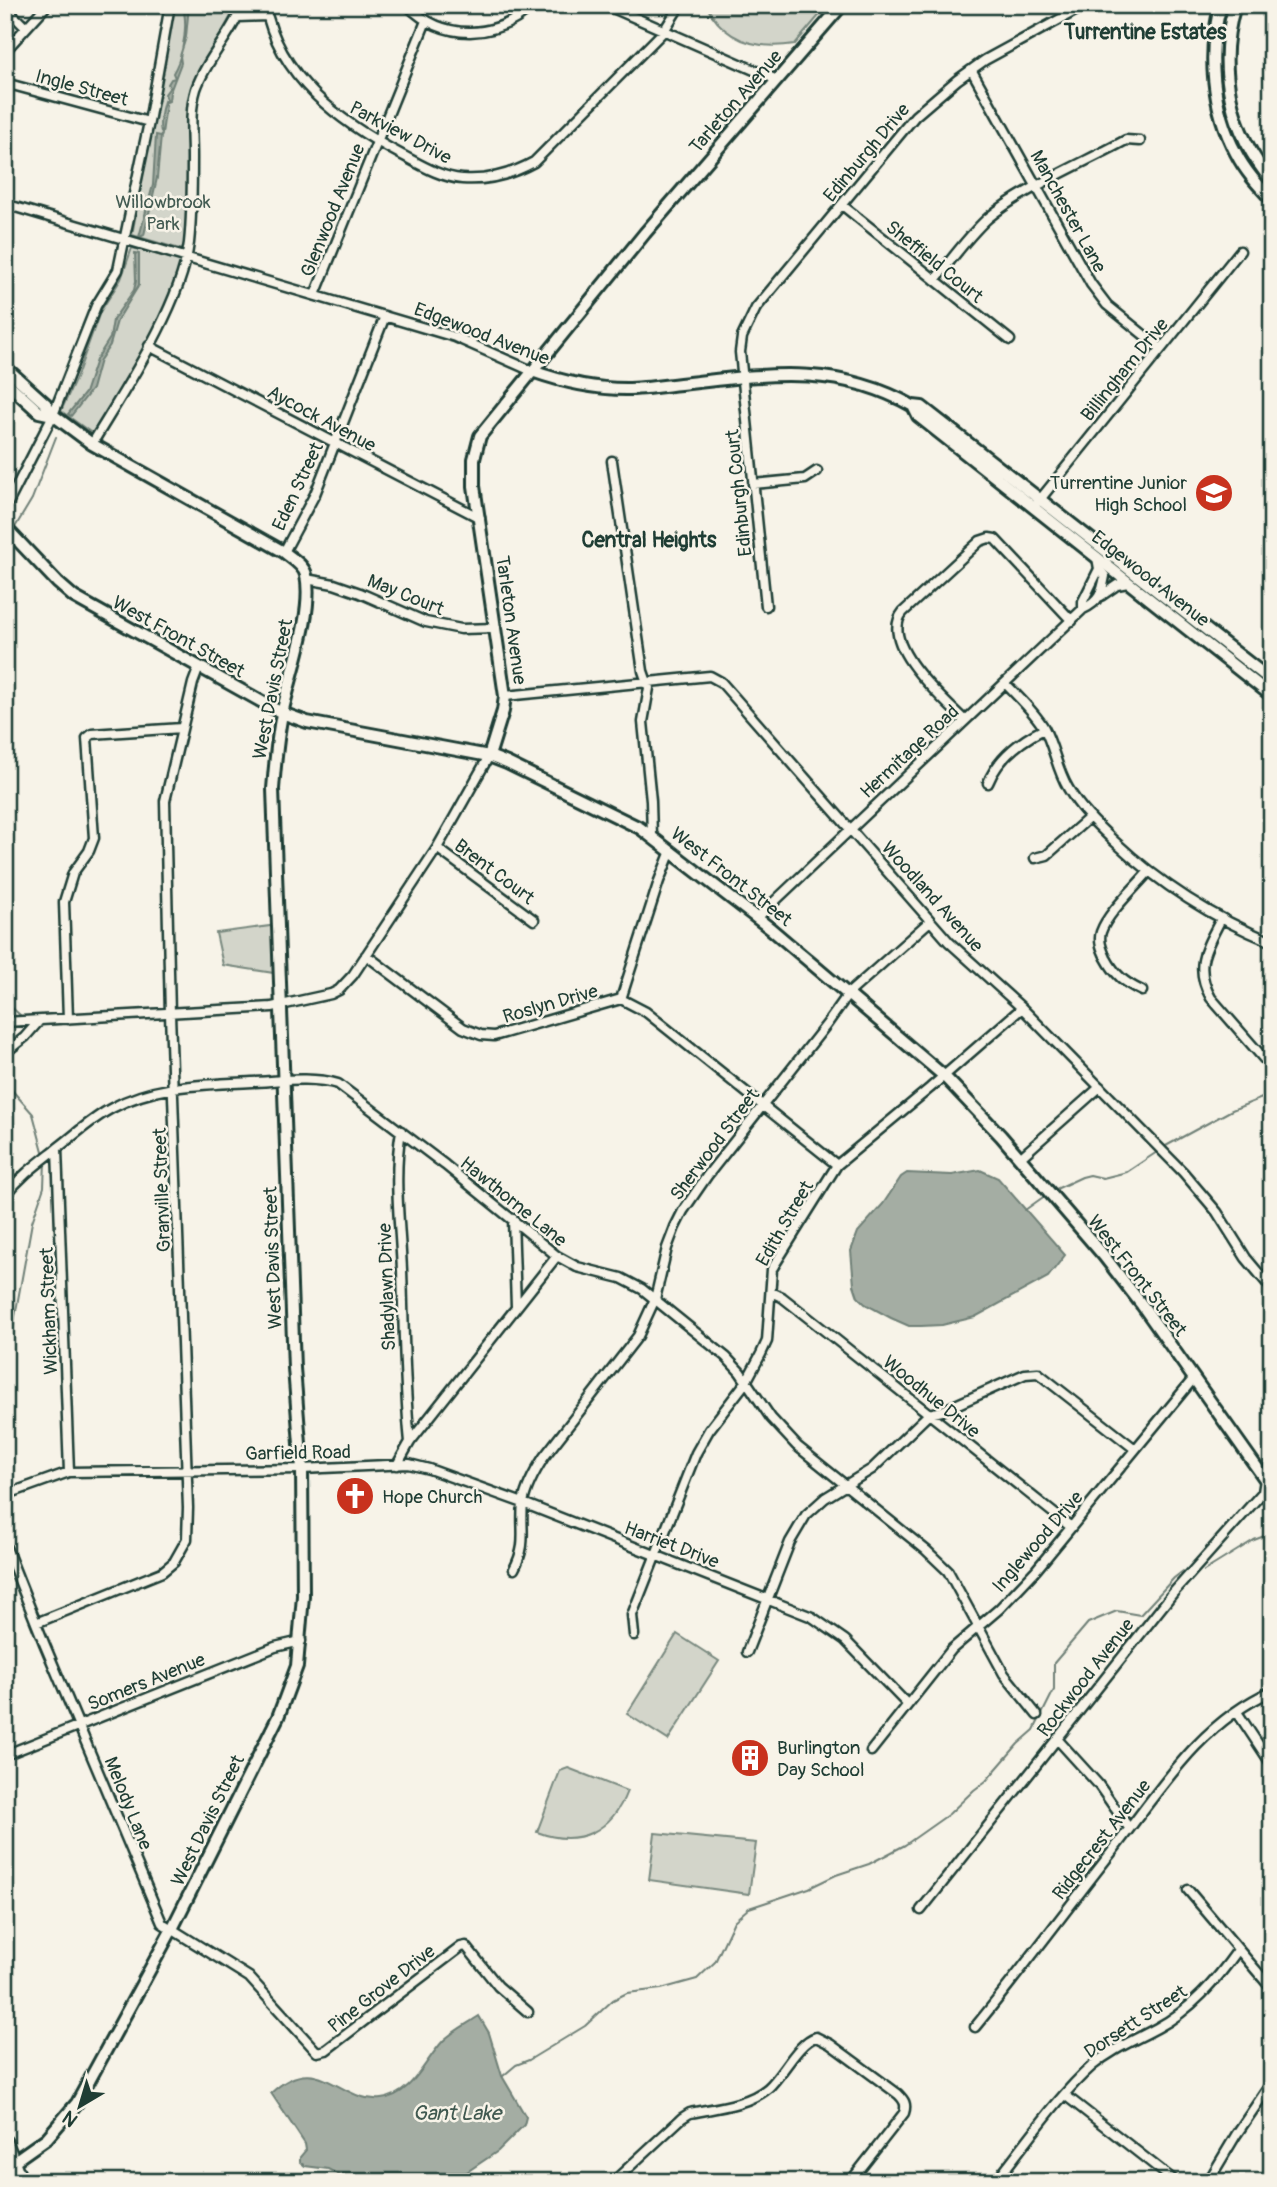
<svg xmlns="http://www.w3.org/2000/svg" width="1277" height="2187" font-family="Pangolin,sans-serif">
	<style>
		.green { fill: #d3d5ca; stroke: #79897f; stroke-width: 2 }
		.water { fill: #a4ada3; stroke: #6f8077; stroke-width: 2 }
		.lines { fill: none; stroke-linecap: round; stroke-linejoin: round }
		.stream { stroke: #6f8077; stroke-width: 2 }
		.street-casing { stroke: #1f3d34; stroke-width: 13 }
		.secondary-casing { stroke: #1f3d34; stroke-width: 16 }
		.highway-casing { stroke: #1f3d34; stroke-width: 19 }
		.street { stroke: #f7f3e8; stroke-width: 8 }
		.secondary { stroke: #f7f3e8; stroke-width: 10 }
		.highway { stroke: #f7f3e8; stroke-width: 14 }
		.labels { text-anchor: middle; stroke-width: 5; stroke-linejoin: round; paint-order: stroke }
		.street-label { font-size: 19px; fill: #1f3d34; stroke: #f7f3e8 }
		.park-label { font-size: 19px; fill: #435b52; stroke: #f7f3e8 }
		.poi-label { font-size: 19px; fill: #1f3d34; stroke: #f7f3e8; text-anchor: start }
		.neighbourhood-label { font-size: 21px; font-weight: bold; fill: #1f3d34; stroke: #f7f3e8 }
		.water-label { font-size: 21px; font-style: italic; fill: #405950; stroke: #f7f3e8 }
	</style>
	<rect width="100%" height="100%" fill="#f7f3e8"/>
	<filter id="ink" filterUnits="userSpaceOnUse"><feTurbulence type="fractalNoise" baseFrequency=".0143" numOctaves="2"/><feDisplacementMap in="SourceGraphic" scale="14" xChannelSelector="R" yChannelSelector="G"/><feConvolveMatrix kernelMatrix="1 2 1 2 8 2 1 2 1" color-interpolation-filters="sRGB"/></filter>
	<g filter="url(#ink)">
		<path class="green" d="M174 5H237L198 76 187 104 190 207 183 250 132 235Z
			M706 5H828L795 44C757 50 724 41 706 5Z
			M132 248 182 261 174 296 93 434 61 411 77 376 100 312 121 279Z
			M278 925 280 974 223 965 216 933Z
			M677 1634 719 1661 668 1740 627 1714Z
			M568 1768 627 1791C612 1831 579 1848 537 1832L560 1771Z
			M655 1833 756 1843 749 1894 649 1880Z"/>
		<path class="water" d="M185 5H189L186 37 180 56 181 63 170 92 169 101 164 103 166 105 162 134C158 127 161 111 164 101L167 100 165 94 170 87 168 84 171 79 175 78 173 73C181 60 186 37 185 21 185 15 183 12 185 5Z
			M156 135 161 136 157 178 144 235 140 237H139L153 185Z
			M135 253 139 254V285L117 321 110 345 100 360 92 389 71 416 68 414 85 393 96 360 110 338 113 320 134 290 136 281Z
			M980 1170 998 1178 1065 1255 1048 1277 975 1317 942 1325 921 1326H909L891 1318 865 1304 858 1297 854 1285 851 1251 858 1232 883 1204 901 1177 907 1173 952 1175Z
			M479 2016 489 2033 502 2076 526 2117 524 2125 498 2151 452 2182H352L328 2169 305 2166 300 2162V2157L306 2150 305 2144 271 2093C318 2048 339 2103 381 2099 412 2096 425 2060 443 2041 453 2031 467 2024 479 2016Z"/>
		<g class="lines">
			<path class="stream" d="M14 529 32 499 56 437
				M5 545 10 537
				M5 993 10 1006 20 1015
				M10 1088 33 1114 44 1155
				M1164 1147 1232 1110 1272 1094
				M1054 1190 1082 1177 1090 1175 1103 1178 1127 1172 1157 1152
				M1025 1210 1046 1195
				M5 1372 32 1222 44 1187 45 1161
				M1204 1571 1254 1540 1272 1533
				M503 2076 516 2065 529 2060 585 2026 613 2000 627 1993 661 1989 697 1979 715 1962 734 1921 749 1908 809 1888 836 1875 869 1864 905 1845 949 1814 974 1790 986 1781 1018 1744 1034 1730 1054 1690V1663L1088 1623 1117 1611 1140 1615 1174 1578 1183 1571"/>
			<defs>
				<path id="street" d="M265 5C279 78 341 123 402 155 421 165 440 177 462 179 487 181 512 174 534 162L664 31 680 5
					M407 5C444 42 496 40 534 5
					M606 5 777 80
					M5 7 26 28
					M238 17 267 16
					M5 51 47 5
					M972 71 1091 284 1107 305 1160 348
					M5 83 149 122
					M5 204 455 337 532 371
					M842 205 1010 340
					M935 280C952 259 968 236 988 218 1024 188 1084 163 1126 140L1140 141
					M315 295 426 21
					M149 346 480 518
					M92 444C125 389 181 306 189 243 192 215 192 186 192 158 192 134 189 112 196 89 207 58 231 35 243 5
					M612 461 643 671 649 688 643 722 651 801 652 836
					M753 484 805 479 817 471
					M1038 502 1240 251
					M5 509 53 415 96 306 118 270 149 122 170 5
					M284 552 315 494 385 316
					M306 579 334 584 360 593 426 622 461 629 496 628
					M1101 596 1117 585 1128 583
					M766 606 740 352 742 337 756 308 915 116 957 80 985 60 1086 5
					M1083 609V601L1099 569
					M1005 683C1018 697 1034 711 1044 728 1054 747 1057 770 1068 788 1080 809 1097 825 1114 841 1161 885 1213 918 1272 942
					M505 696 710 676 721 682 949 942 1022 1008 1183 1172 1217 1212 1246 1258 1272 1289
					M964 720C943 699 878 643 903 612L980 541 989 538 995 539 1072 621
					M988 783C998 758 1020 741 1044 729
					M437 848 534 920
					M1035 858 1047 855 1090 817
					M757 918 1083 609C1099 602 1102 593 1105 576L1099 569 1097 557
					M1221 919C1206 948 1193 966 1211 998L1272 1068
					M366 955 463 1028 481 1035 494 1036 621 999 646 1012 837 1165
					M1142 991C1125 983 1115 975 1106 958 1102 950 1098 941 1101 932 1108 912 1135 888 1149 871
					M621 999 659 881 671 851
					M68 1019 64 902 73 873 89 851 94 838 87 738 92 734 182 728
					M5 1022 272 1007 331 994 339 990 353 975 437 848 489 756
					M5 1053 25 1037 39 1021
					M401 1131C393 1176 400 1225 402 1270 404 1328 404 1385 410 1442
					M57 1149 69 1472
					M1020 1158 1100 1087
					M5 1196C21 1175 40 1162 60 1146 77 1133 93 1118 112 1108 156 1084 204 1085 252 1082 279 1081 311 1076 338 1084L445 1165 557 1256 577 1267 621 1278 642 1289 726 1357 740 1372 771 1418 797 1446 926 1550 948 1571 1004 1674 1037 1715
					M513 1219 516 1306
					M771 1292 782 1297 834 1338 1071 1527
					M397 1465 410 1442 557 1256
					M5 1495 69 1472 302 1469 409 1464 429 1469 523 1503 812 1617 845 1640 907 1704
					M5 1545 44 1643 162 1923 249 1977 317 2052 326 2050 461 1947 466 1946 498 1986 528 2012
					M514 1569C528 1543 520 1530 523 1503 526 1487 535 1471 544 1457L638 1336 655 1299 667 1248 675 1227 683 1211 707 1176 827 1024 849 993 930 921
					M36 1623 162 1572 174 1562 187 1539 188 1508 170 1014 165 801 193 683 199 667
					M634 1635 632 1615 696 1453 709 1430 746 1382 761 1354 767 1341 772 1269 837 1165 930 1088 1022 1008
					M747 1652 790 1542 806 1515 825 1498 872 1469 929 1414 942 1411 1025 1374 1038 1373 1135 1449
					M1237 1712 1272 1765
					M1058 1740 1098 1784 1129 1828
					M871 1751 952 1649 999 1609 1036 1570 1194 1378
					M5 1755 275 1647 301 1641
					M1188 1890 1272 1989
					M921 1910 1173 1593 1263 1492 1265 1479
					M975 2027C1022 1970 1065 1911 1111 1853 1158 1793 1199 1723 1272 1691
					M1065 2095 1176 2182
					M613 2182 682 2118 690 2113C715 2108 748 2105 768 2088 782 2076 798 2042 816 2037L830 2044 898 2094C904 2100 907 2104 904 2113L850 2182
					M995 2182C1024 2146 1058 2096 1092 2066 1112 2049 1135 2040 1157 2028 1191 2010 1216 1981 1238 1950
					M1208 2182 1236 2135 1272 2082"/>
				<path id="secondary" d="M1221 5C1207 52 1212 109 1236 153 1245 171 1258 185 1272 200
					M1235 5C1216 67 1230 132 1272 181
					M5 367 47 405 53 415 92 444 284 552C291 558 304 565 306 575 314 612 290 676 282 714 277 739 275 764 273 789L294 1368 302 1469 303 1596 297 1666 278 1717 172 1929 77 2103 47 2138 13 2162
					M532 371C563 382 593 389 626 389 647 389 668 385 689 383 770 374 838 364 913 406L922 407 1272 681
					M5 381 39 412 53 415
					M913 406 918 416 1272 696
					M5 527 58 583 74 597 282 713 307 722 489 756 507 763 640 828 771 929 944 1076 1001 1136 1104 1256 1142 1305 1272 1489
					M489 756 503 711 505 696 474 486V459L480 436 645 233 842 5"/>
				<path id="highway" d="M5 2143 20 2182"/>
			</defs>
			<use href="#street" class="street-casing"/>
			<use href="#secondary" class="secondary-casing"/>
			<use href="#highway" class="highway-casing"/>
			<use href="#street" class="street"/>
			<use href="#secondary" class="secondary"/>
			<use href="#highway" class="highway"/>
		</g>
	</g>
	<defs>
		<symbol id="school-disc" viewBox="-11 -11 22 22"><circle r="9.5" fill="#c8321e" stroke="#f7f3e8"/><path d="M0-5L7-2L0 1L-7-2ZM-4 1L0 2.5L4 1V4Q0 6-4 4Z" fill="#fff"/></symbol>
		<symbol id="church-disc" viewBox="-11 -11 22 22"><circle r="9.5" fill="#c8321e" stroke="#f7f3e8"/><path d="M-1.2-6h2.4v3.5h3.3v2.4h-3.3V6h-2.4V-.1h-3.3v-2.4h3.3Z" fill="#fff"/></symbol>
		<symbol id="building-disc" viewBox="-11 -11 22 22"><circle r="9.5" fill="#c8321e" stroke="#f7f3e8"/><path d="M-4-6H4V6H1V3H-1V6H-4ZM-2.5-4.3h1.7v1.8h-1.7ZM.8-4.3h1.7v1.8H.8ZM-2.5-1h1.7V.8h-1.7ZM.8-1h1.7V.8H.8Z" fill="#fff"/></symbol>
	</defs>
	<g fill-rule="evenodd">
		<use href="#school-disc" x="1192" y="471" width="44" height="44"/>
		<use href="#church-disc" x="333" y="1474" width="44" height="44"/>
		<use href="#building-disc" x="728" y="1736" width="44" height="44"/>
	</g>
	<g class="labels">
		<g class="street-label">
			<text transform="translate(82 87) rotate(15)" y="7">Ingle Street</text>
			<text transform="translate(735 101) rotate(-49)" y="7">Tarleton Avenue</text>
			<text transform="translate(401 132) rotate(28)" y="7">Parkview Drive</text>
			<text transform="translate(866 152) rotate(-50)" y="7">Edinburgh Drive</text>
			<text transform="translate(332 210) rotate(-68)" y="7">Glenwood Avenue</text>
			<text transform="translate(1069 211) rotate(61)" y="7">Manchester Lane</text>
			<text transform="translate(935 261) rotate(39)" y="7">Sheffield Court</text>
			<text transform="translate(482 333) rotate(21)" y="7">Edgewood Avenue</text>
			<text transform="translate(1124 369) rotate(-51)" y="7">Billingham Drive</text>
			<text transform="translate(322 418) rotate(28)" y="7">Aycock Avenue</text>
			<text transform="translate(297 486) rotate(-65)" y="7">Eden Street</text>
			<text transform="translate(738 493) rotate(-96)" y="7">Edinburgh Court</text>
			<text transform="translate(1151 578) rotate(38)" y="7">Edgewood Avenue</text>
			<text transform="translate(406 594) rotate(22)" y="7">May Court</text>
			<text transform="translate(512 620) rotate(82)" y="7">Tarleton Avenue</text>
			<text transform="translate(179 636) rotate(29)" y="7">West Front Street</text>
			<text transform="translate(272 689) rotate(-79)" y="7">West Davis Street</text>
			<text transform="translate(909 751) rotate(-43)" y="7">Hermitage Road</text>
			<text transform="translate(495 871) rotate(37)" y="7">Brent Court</text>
			<text transform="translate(732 876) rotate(38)" y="7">West Front Street</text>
			<text transform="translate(933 896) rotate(48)" y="7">Woodland Avenue</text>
			<text transform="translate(550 1003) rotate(-16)" y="7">Roslyn Drive</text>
			<text transform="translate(714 1144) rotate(-53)" y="7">Sherwood Street</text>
			<text transform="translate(161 1190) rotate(-92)" y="7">Granville Street</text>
			<text transform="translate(514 1201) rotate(39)" y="7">Hawthorne Lane</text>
			<text transform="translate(784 1223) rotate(-60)" y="7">Edith Street</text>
			<text transform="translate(272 1258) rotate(-92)" y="7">West Davis Street</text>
			<text transform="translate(1138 1275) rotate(52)" y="7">West Front Street</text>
			<text transform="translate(386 1287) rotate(-92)" y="7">Shadylawn Drive</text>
			<text transform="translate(48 1311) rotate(-92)" y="7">Wickham Street</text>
			<text transform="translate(932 1396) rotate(39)" y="7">Woodhue Drive</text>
			<text transform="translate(298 1452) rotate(-1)" y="7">Garfield Road</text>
			<text transform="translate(1037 1541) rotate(-49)" y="7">Inglewood Drive</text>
			<text transform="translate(672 1544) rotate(21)" y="7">Harriet Drive</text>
			<text transform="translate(1085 1677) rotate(-52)" y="7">Rockwood Avenue</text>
			<text transform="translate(146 1681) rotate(-22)" y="7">Somers Avenue</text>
			<text transform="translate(129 1803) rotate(68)" y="7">Melody Lane</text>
			<text transform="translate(207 1820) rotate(-64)" y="7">West Davis Street</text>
			<text transform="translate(1101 1839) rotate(-52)" y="7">Ridgecrest Avenue</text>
			<text transform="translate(381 1988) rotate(-38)" y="7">Pine Grove Drive</text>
			<text transform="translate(1135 2021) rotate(-33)" y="7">Dorsett Street</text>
		</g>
		<g class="park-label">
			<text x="163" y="208">Willowbrook<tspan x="163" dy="22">Park</tspan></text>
		</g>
		<g class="poi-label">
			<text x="1187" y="489" text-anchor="end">Turrentine Junior<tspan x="1187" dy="22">High School</tspan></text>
			<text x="382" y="1503">Hope Church</text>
			<text x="777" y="1754">Burlington<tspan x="777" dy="22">Day School</tspan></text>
		</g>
		<g class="neighbourhood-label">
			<text x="1145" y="39">Turrentine Estates</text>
			<text x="649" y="547">Central Heights</text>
		</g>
		<g class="water-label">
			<text x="457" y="2120">Gant Lake</text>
		</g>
	</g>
	<rect width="1277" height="2187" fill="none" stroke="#f7f3e8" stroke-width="28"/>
	<rect x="14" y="14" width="1249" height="2159" fill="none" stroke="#1f3d34" stroke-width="2.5" filter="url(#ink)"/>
	<g transform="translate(80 2106) rotate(218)" stroke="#f7f3e8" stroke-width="5" paint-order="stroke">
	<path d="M0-5L12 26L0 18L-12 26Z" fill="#1f3d34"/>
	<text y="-10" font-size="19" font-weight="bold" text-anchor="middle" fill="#1f3d34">N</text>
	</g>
</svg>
